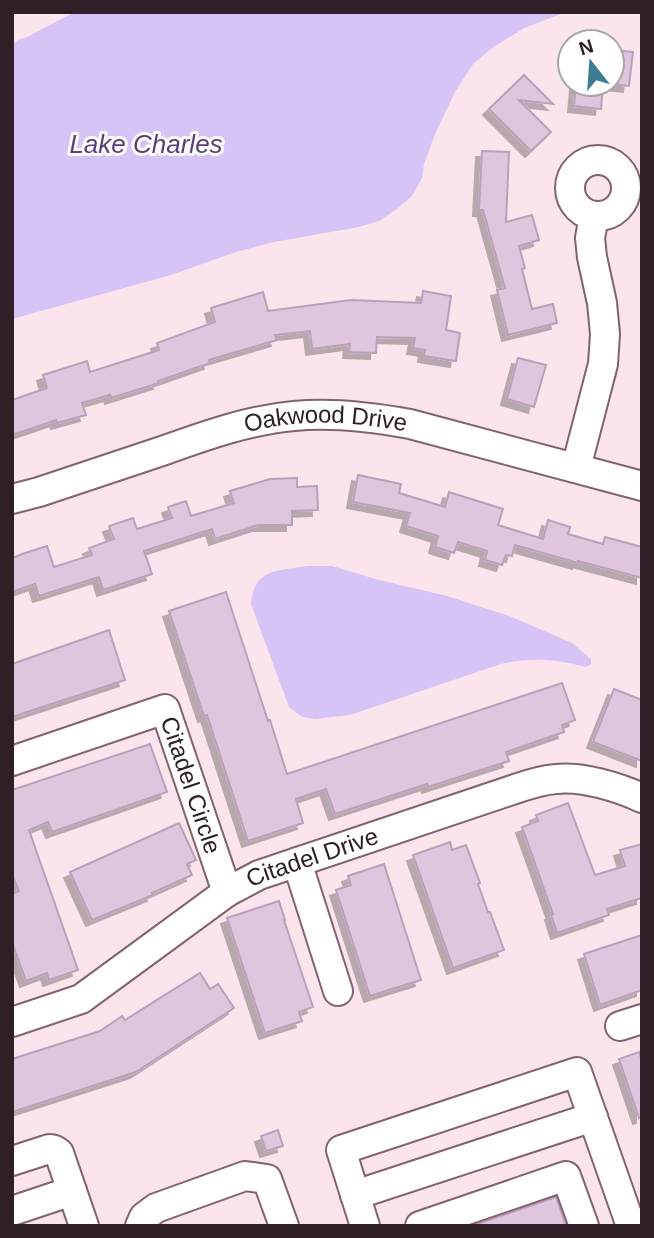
<svg xmlns="http://www.w3.org/2000/svg" width="654" height="1238" font-family="Helvetica,sans-serif">
	<style>
		.water { fill: #d6c4f7 }
		.building { fill: #e0c5df; stroke: #bba0ba; stroke-width: 2; filter: url(#shadow) }
		.lines { fill: none; stroke-linecap: round; stroke-linejoin: round }
		.minor-casing { stroke: #83626f; stroke-width: 32 }
		.minor { stroke: #fff; stroke-width: 28 }
		.labels { text-anchor: middle; stroke-width: 6; stroke-linejoin: round; paint-order: stroke }
		.street-label { font-size: 24px; fill: #2e2026; stroke: #fff }
		.water-label { font-size: 26px; font-style: italic; fill: #583e7c; stroke: #fff }
	</style>
	<defs>
		<filter id="shadow"><feDropShadow dx="-6" dy="6" stdDeviation="0" flood-color="#0004"/></filter>
	</defs>
	<rect width="100%" height="100%" fill="#fce4ed"/>
	<path class="water" d="M75 12H566L524 28 492 48 473 64 455 92 435 134 424 164 422 178 412 196 397 209 379 221 359 227 274 242 236 252 171 275 12 319V45L18 40 27 37Z
		M307 566H332L379 580 447 596 512 617 572 643 591 659V664L586 667C557 659 530 657 501 664L350 715 315 719 302 717 289 707 251 604C254 568 278 571 307 566Z"/>
	<path class="building" d="M612 50 633 52 629 86 612 84Z
		M524 75 553 104 519 100 551 132 531 151 489 109Z
		M576 84H603L601 109 574 106Z
		M482 151 509 152 506 222 532 215 539 240 519 246 525 268 522 269 532 309 553 304 557 323 508 335 497 290 505 288 483 210H479Z
		M423 291 451 296 446 330 460 333 456 361 424 356 425 350 413 348 415 338 377 337 376 353 349 352 350 344 312 349 310 331 275 335 277 340 209 360 210 363 158 381 159 383 111 398 110 395 82 403 86 415 57 423 56 420 12 435V400L47 388 43 375 87 361 90 372 159 350 157 343 215 322 211 308 263 292 268 311 351 300 421 303Z
		M518 358 546 365 534 407 507 399Z
		M358 475 401 484 399 493 445 507 449 492 503 509 498 525 543 539 548 520 570 527 568 534 603 544 605 537 642 547V578L578 561V563L515 545 512 556 506 555 502 565 485 560 487 551 458 542 454 553 435 547 438 536 406 526 410 513 353 502Z
		M297 478V487L317 486 318 510 292 511V525H258L215 539 212 529 144 551 152 574 103 590 99 577 39 596 35 584 12 592V558L25 553 47 546 54 567 92 555 89 548 114 539 109 526 133 518 137 529 172 518 168 507 186 501 191 516 234 503 230 491 270 479Z
		M226 592 268 721 270 720 287 774 562 683 575 720 562 725 564 732 506 752 509 761 428 787 427 784 335 814 326 789 296 799 303 823 248 841 207 715 204 716 169 611Z
		M109 630 125 680 12 717V664Z
		M614 689 642 700V761L593 742Z
		M150 744 167 792 52 832 48 822 29 830 78 970 49 980 47 973 26 981 12 942V894L19 891 12 875V790Z
		M568 803 595 875 625 866 620 850 642 844V898L607 909 609 915 557 933 551 914H553L522 827 538 821 536 815Z
		M179 823 196 860 187 864 192 875 152 893 153 895 92 920 70 872Z
		M450 842 452 850 466 845 480 883 478 884 488 912H490L504 950 453 968 413 855Z
		M384 864 421 980 370 996 336 890 351 885 348 876Z
		M279 901 285 920H284L313 1007 299 1012 302 1021 265 1033 227 918Z
		M642 935V990L600 1005 584 954Z
		M200 973 210 989 218 984 234 1008 136 1072 12 1112V1059L100 1031 122 1016 125 1020Z
		M639 1052 642 1061V1117L639 1118 619 1059Z
		M278 1130 283 1146 266 1151 261 1136Z
		M556 1197 566 1226H477V1224Z"/>
	<g class="lines">
		<defs>
			<g id="minor">
				<circle cx="598" cy="188" r="28"/>
				<path d="M576 468 603 364 605 334 602 303 592 257 590 238 594 216"/>
				<path id="s1" d="M12 499 39 492C81 478 123 464 165 450 207 435 249 420 294 416 333 412 372 417 410 424L642 486"/>
				<path id="s2" d="M12 761 165 709 227 892"/>
				<path d="M297 862 338 991"/>
				<path id="s3" d="M12 1022 81 999 227 892 259 875 518 788C530 784 543 780 556 779 582 776 618 787 642 798"/>
				<path d="M620 1026 642 1019"/>
				<path d="M12 1161 46 1150C51 1148 54 1149 59 1153L72 1191"/>
				<path d="M355 1195 593 1117"/>
				<path d="M12 1211 72 1191 84 1226"/>
				<path d="M140 1226 144 1217 156 1208 245 1176 267 1179 284 1226"/>
				<path d="M365 1226 341 1150 577 1072 631 1226"/>
				<path d="M420 1226 566 1176 584 1226"/>
			</g>
		</defs>
		<use href="#minor" class="minor-casing"/>
		<use href="#minor" class="minor"/>
	</g>
	<g class="labels">
		<g class="street-label">
			<text dy="8" stroke="none"><textPath href="#s1" startOffset="326">Oakwood Drive</textPath></text>
			<text dy="8" stroke="none"><textPath href="#s2" startOffset="242">Citadel Circle</textPath></text>
			<text dy="8" stroke="none"><textPath href="#s3" startOffset="346">Citadel Drive</textPath></text>
		</g>
		<g class="water-label">
			<text x="146" y="153">Lake Charles</text>
		</g>
	</g>
	<rect width="654" height="1238" fill="none" stroke="#2e2026" stroke-width="28"/>
	<g transform="translate(591 63) rotate(343)"><circle r="33" fill="#ffffff" stroke="#aba6a8" stroke-width="2"/>
	<path d="M0-5L12 26L0 18L-12 26Z" fill="#3e7c92"/>
	<text y="-10" font-size="19" font-weight="bold" text-anchor="middle" fill="#2e2026">N</text>
	</g>
</svg>
